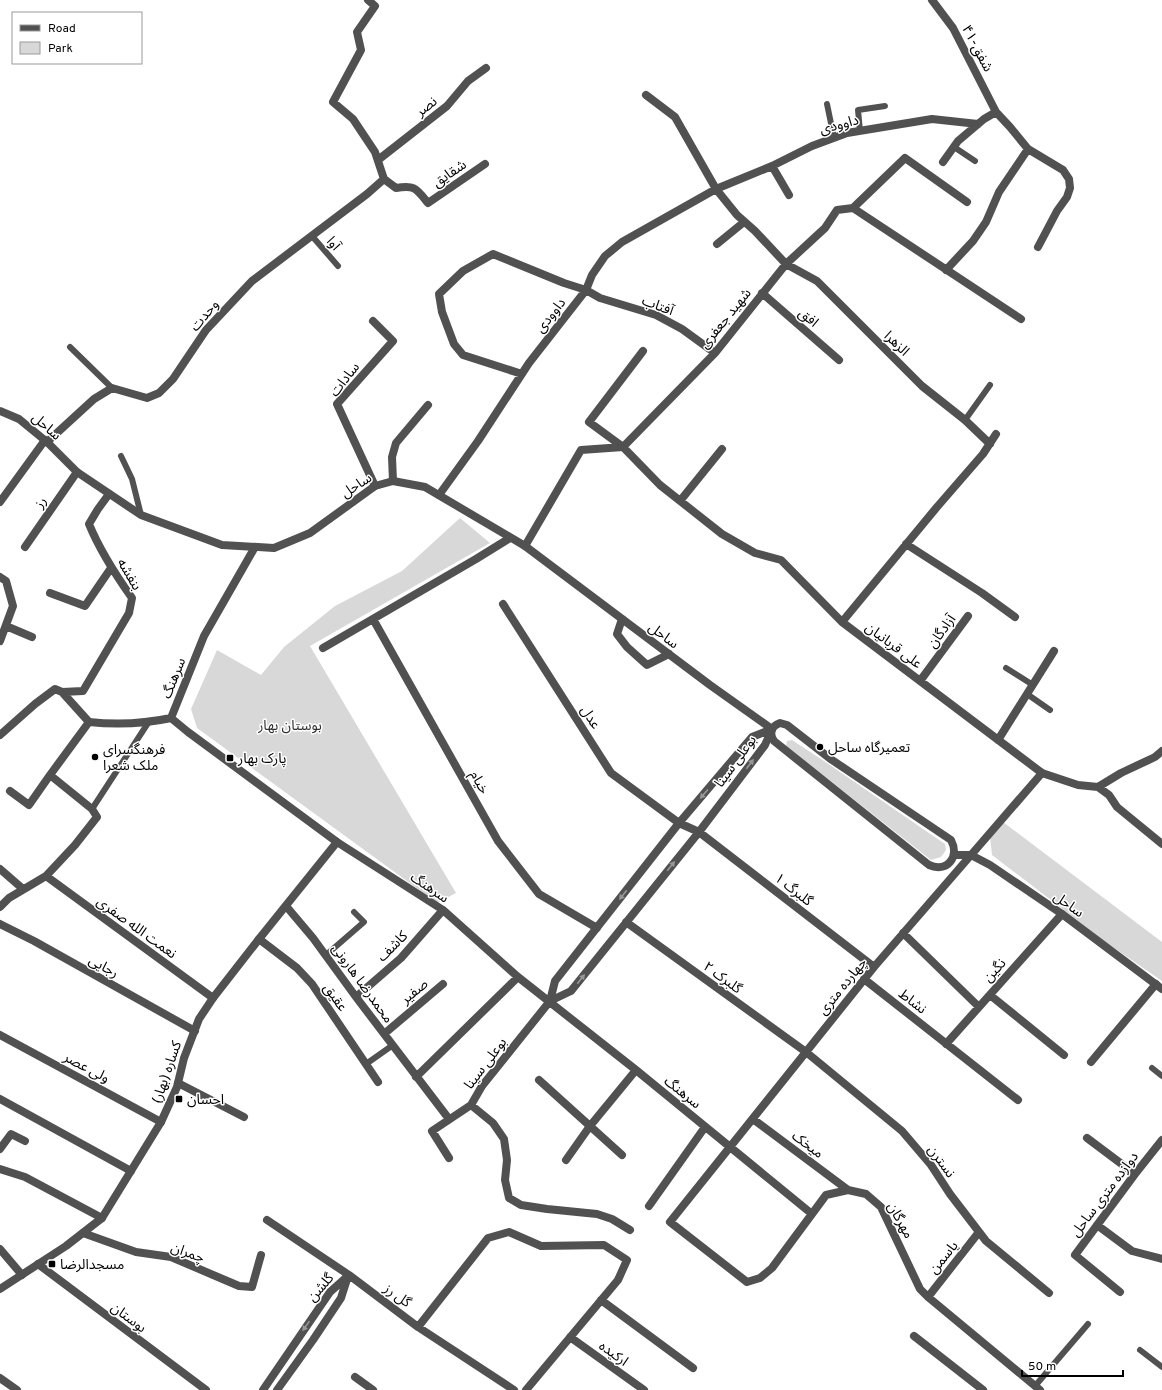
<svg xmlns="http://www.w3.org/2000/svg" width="1162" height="1390" font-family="Overpass,'Noto Sans Arabic',sans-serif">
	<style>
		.green { fill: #d8d8d8 }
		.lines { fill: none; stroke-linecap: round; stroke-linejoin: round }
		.service { stroke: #515151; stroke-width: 6 }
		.minor { stroke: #515151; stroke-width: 8 }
		.tertiary { stroke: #515151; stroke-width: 8 }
		.oneway { fill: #979797 }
		.poi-dot { fill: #000; stroke: #fff; stroke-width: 1.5 }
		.labels { text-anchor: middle; stroke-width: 3; stroke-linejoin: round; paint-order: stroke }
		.street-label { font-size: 14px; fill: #000; stroke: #fff }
		.park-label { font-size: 14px; fill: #2f2f2f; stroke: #fff }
		.poi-label { font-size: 14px; fill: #000; stroke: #fff; text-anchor: start }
	</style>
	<rect width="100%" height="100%" fill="#fff"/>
	<path class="green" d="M460 518 490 543 310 646 456 893 437 903 197 728 191 709 217 650 261 675 284 647 335 606 402 571Z
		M792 740 824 761 945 844 946 850 941 857 931 860 786 746 787 741Z
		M1003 822 1162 942V981L1107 943 992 855 990 837Z"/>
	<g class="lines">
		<path class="service" d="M827 104 834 138
			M860 131 858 110 885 106
			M954 147 975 161
			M312 236 338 266
			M70 347 112 388
			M965 420 990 385
			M121 456 132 479 141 515
			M1006 668 1033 685
			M1027 694 1050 710
			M92 809 148 723
			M326 955 364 922 354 912
			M366 1064 393 1045
			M1152 1068 1162 1076
			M1140 1350 1162 1367
			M1035 1386 1088 1324"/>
		<path class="minor" d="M368 0 375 6 357 32 361 50 333 102 353 119 375 152 384 179 396 188C415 185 416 188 428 203L485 164
			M932 0 953 28 996 112 1010 127 1028 149 1063 170 1069 179 1070 188 1067 197 1057 211 1038 247
			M646 95 675 117 716 189 737 215 755 231 786 264 817 281 922 386 965 420 990 444
			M378 160 447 106 468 81 486 68
			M943 162 958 141 984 119 996 112
			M772 166 789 195
			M853 208 1021 319
			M717 244 744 222
			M946 270 973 241 986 222 999 192 1028 149
			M762 293 839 360
			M373 321 393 341 337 404 375 486
			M643 351 589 422 623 447 660 485 722 534 755 553 781 560 842 622 1042 773 1078 785 1098 787 1109 795 1117 807 1162 844
			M522 374 463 355 454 344 442 312 439 294 463 271 493 254 564 283 586 290 600 298 656 315 682 329 715 353
			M47 442 94 399 112 388 147 398 159 393 173 379 206 330 252 281 367 194 384 179
			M393 481 392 457 396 443 428 405
			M439 495 478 441 529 363 586 290 592 275 605 256 622 242 716 189 772 166 812 146 847 133 932 119 978 124
			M680 501 722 449
			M0 502 45 440
			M906 544 982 593 1015 617
			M525 546 581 450 623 447 715 353 786 264 825 228 837 210 853 208 905 158 967 202
			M25 547 77 472
			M255 547 204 636 171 718 188 732 337 842 443 910 518 977 636 1070 812 1214
			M0 577 6 581 13 606 0 641
			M50 593 85 606 111 568
			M503 604 611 773 679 823 699 832 874 967
			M373 619 498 841 539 894 597 928
			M622 619 617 634 627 647 647 665 669 654
			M842 622 937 507 983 454 996 434
			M6 626 32 637
			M323 648 476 559 510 538
			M920 681 968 616
			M62 692 89 722
			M0 735 35 704 55 689 62 692 83 691 129 613 132 598C115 574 100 551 89 524L98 509 109 494
			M998 740 1054 651
			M1098 787 1121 773 1155 757 1162 751
			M10 791 29 805 50 775
			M971 855 874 967 670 1222 747 1282 760 1278 772 1268 826 1195 848 1190 866 1194 881 1207 920 1289 928 1297 1040 1390
			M0 869 23 889
			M46 876 213 998
			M286 906 313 938 356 997 449 1119
			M0 907 9 898 46 876 75 845 97 817 92 809 50 775 89 722C117 725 143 724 171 718
			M626 922 806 1052 902 1131 931 1165 950 1194 986 1241 1049 1293
			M0 924 34 941 195 1031
			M903 933 979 1007
			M259 939 297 968 312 984 378 1082
			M864 979 1018 1100
			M990 995 1064 1055
			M356 997 401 958 443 910
			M550 1001 571 991 699 832 765 745 772 729
			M384 1034 443 984
			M0 1035 161 1122
			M946 1044 1062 914
			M1091 1062 1156 984
			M416 1077 518 977
			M539 1080 622 1155
			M178 1083 244 1117
			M0 1099 131 1171
			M471 1105 493 1123 504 1139 507 1160 505 1180 509 1198 521 1205 547 1209 597 1214 612 1219 630 1230
			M753 1119 848 1190
			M1087 1138 1135 1174
			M0 1149 11 1134 25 1141
			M449 1158 432 1131 471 1105 482 1086 550 1001 555 981 679 823 752 737 772 729
			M566 1160 590 1126 636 1070
			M0 1169 25 1177 102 1218
			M649 1206 705 1127
			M267 1220 349 1275 418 1327 514 1390
			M1097 1225 1132 1251 1162 1259
			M83 1233 136 1252 171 1257 239 1286 252 1287 261 1255
			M0 1249 22 1275
			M38 1264 206 1390
			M1120 1292 1075 1255 1135 1174 1162 1140
			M928 1297 979 1232
			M601 1300 693 1368
			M418 1327 488 1238 509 1232 541 1246 604 1245 627 1260 618 1280 526 1390
			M914 1336 983 1390
			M570 1337 644 1390
			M355 1377 373 1390
			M0 1378 17 1390
			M263 1390 330 1292 349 1275
			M277 1390 313 1340 341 1298 348 1276"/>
		<path class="tertiary" d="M0 411 19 419 47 442 77 472 141 515 222 545 274 548 310 533 375 486 393 481 425 487 525 546 710 685 772 729
			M780 723 787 725 832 760 951 840C960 857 947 873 929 865L774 741C769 734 771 726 780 723Z
			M954 855H971L990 865 1062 914 1162 989
			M971 855 1042 773
			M0 1289 66 1246 102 1218 161 1122 177 1087 184 1058 199 1019 213 998 259 939 337 842"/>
	</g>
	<defs><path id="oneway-solid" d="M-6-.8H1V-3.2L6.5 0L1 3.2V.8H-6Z"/></defs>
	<g class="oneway">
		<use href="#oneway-solid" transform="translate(750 764) rotate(-53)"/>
		<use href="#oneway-solid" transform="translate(704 794) rotate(131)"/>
		<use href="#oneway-solid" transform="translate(671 866) rotate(-51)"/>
		<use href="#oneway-solid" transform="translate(623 895) rotate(128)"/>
		<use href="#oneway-solid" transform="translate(581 979) rotate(-52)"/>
		<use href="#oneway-solid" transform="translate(306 1326) rotate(125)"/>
	</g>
	<g class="poi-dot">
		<circle cx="820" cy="747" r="4"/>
		<circle cx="95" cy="757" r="4"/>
		<rect x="226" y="754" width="8" height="8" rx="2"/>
		<rect x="175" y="1095" width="8" height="8" rx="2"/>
		<rect x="48" y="1260" width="8" height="8" rx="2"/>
	</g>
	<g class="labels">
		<g class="street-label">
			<text transform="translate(978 48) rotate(62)" y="5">شفق-۴۱</text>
			<text transform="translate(426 106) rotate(-38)" y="5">نصر</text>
			<text transform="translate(839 124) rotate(-15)" y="5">داوودی</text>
			<text transform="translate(449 173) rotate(-34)" y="5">شقایق</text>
			<text transform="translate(334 243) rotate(49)" y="5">آوا</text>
			<text transform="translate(658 305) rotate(21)" y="5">آفتاب</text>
			<text transform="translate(204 315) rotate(-50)" y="5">وحدت</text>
			<text transform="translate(550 315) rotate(-52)" y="5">داوودی</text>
			<text transform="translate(809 317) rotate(41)" y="5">افق</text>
			<text transform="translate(725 318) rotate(-51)" y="5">شهید جعفری</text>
			<text transform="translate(897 343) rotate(44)" y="5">الزهرا</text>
			<text transform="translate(344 379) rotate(-52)" y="5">سادات</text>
			<text transform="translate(47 426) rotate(41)" y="5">ساحل</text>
			<text transform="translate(356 485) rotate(-33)" y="5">ساحل</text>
			<text transform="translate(40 502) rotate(-55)" y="5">رز</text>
			<text transform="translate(130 574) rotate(59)" y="5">بنفشه</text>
			<text transform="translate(941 631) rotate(-54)" y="5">آزادگان</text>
			<text transform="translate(664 635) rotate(37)" y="5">ساحل</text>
			<text transform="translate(894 645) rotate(37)" y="5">علی قربانیان</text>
			<text transform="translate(173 678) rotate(-68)" y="5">سرهنگ</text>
			<text transform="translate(591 717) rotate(57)" y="5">عدل</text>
			<text transform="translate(735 761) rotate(-54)" y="5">بوعلی سینا</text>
			<text transform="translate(480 782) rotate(61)" y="5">خیام</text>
			<text transform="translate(430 887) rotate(34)" y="5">سرهنگ</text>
			<text transform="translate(794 889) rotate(38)" y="5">گلبرگ ۱</text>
			<text transform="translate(1069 904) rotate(35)" y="5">ساحل</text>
			<text transform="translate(137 927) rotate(36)" y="5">نعمت الله صفری</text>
			<text transform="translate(392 946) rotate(-45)" y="5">کاشف</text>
			<text transform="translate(104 966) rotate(29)" y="5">رجایی</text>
			<text transform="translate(994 970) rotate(-48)" y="5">نگین</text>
			<text transform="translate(723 977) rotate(36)" y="5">گلبرک ۲</text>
			<text transform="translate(363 983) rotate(54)" y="5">محمدرضا هارونی</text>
			<text transform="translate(842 986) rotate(-51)" y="5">چهارده متری</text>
			<text transform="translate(414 991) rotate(-40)" y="5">صفیر</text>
			<text transform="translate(336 997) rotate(56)" y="5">عقیق</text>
			<text transform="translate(913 1001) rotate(38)" y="5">نشاط</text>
			<text transform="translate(485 1063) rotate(-53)" y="5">بوعلی سینا</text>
			<text transform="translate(87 1067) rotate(28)" y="5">ولی عصر</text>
			<text transform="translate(166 1072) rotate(-71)" y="5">کساره (بهار)</text>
			<text transform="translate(683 1092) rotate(39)" y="5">سرهنگ</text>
			<text transform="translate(808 1144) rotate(37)" y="5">میخک</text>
			<text transform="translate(942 1161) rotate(54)" y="5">نسترن</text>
			<text transform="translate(1104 1194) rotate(-53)" y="5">دوازده متری ساحل</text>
			<text transform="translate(901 1220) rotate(61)" y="5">مهرگان</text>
			<text transform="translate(188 1252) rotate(20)" y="5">چمران</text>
			<text transform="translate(943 1257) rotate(-51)" y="5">یاسمن</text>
			<text transform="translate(320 1287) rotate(-49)" y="5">گلشن</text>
			<text transform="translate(398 1295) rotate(36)" y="5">گل رز</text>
			<text transform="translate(129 1317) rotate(37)" y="5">بوستان</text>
			<text transform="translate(614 1353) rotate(36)" y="5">ارکیده</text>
		</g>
		<g class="park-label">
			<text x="290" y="730">بوستان بهار</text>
		</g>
		<g class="poi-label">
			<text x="828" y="752">تعمیرگاه ساحل</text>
			<text x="103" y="754">فرهنگسرای<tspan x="103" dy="16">ملک شعرا</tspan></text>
			<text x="238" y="763">پارک بهار</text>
			<text x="187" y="1104">احسان</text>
			<text x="60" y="1269">مسجدالرضا</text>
		</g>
	</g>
	<rect x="12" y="12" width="130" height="52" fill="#ffffff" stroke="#999999"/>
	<rect x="20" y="25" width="20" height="6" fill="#515151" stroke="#999999"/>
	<text x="48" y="32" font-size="12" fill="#000000">Road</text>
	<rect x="20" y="42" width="20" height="12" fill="#d8d8d8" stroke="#999999"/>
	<text x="48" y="52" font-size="12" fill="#000000">Park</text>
	<path d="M1022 1370v6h101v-6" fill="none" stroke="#000000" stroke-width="2"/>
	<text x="1028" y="1370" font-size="12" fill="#000000" stroke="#ffffff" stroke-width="3" paint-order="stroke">50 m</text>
</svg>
